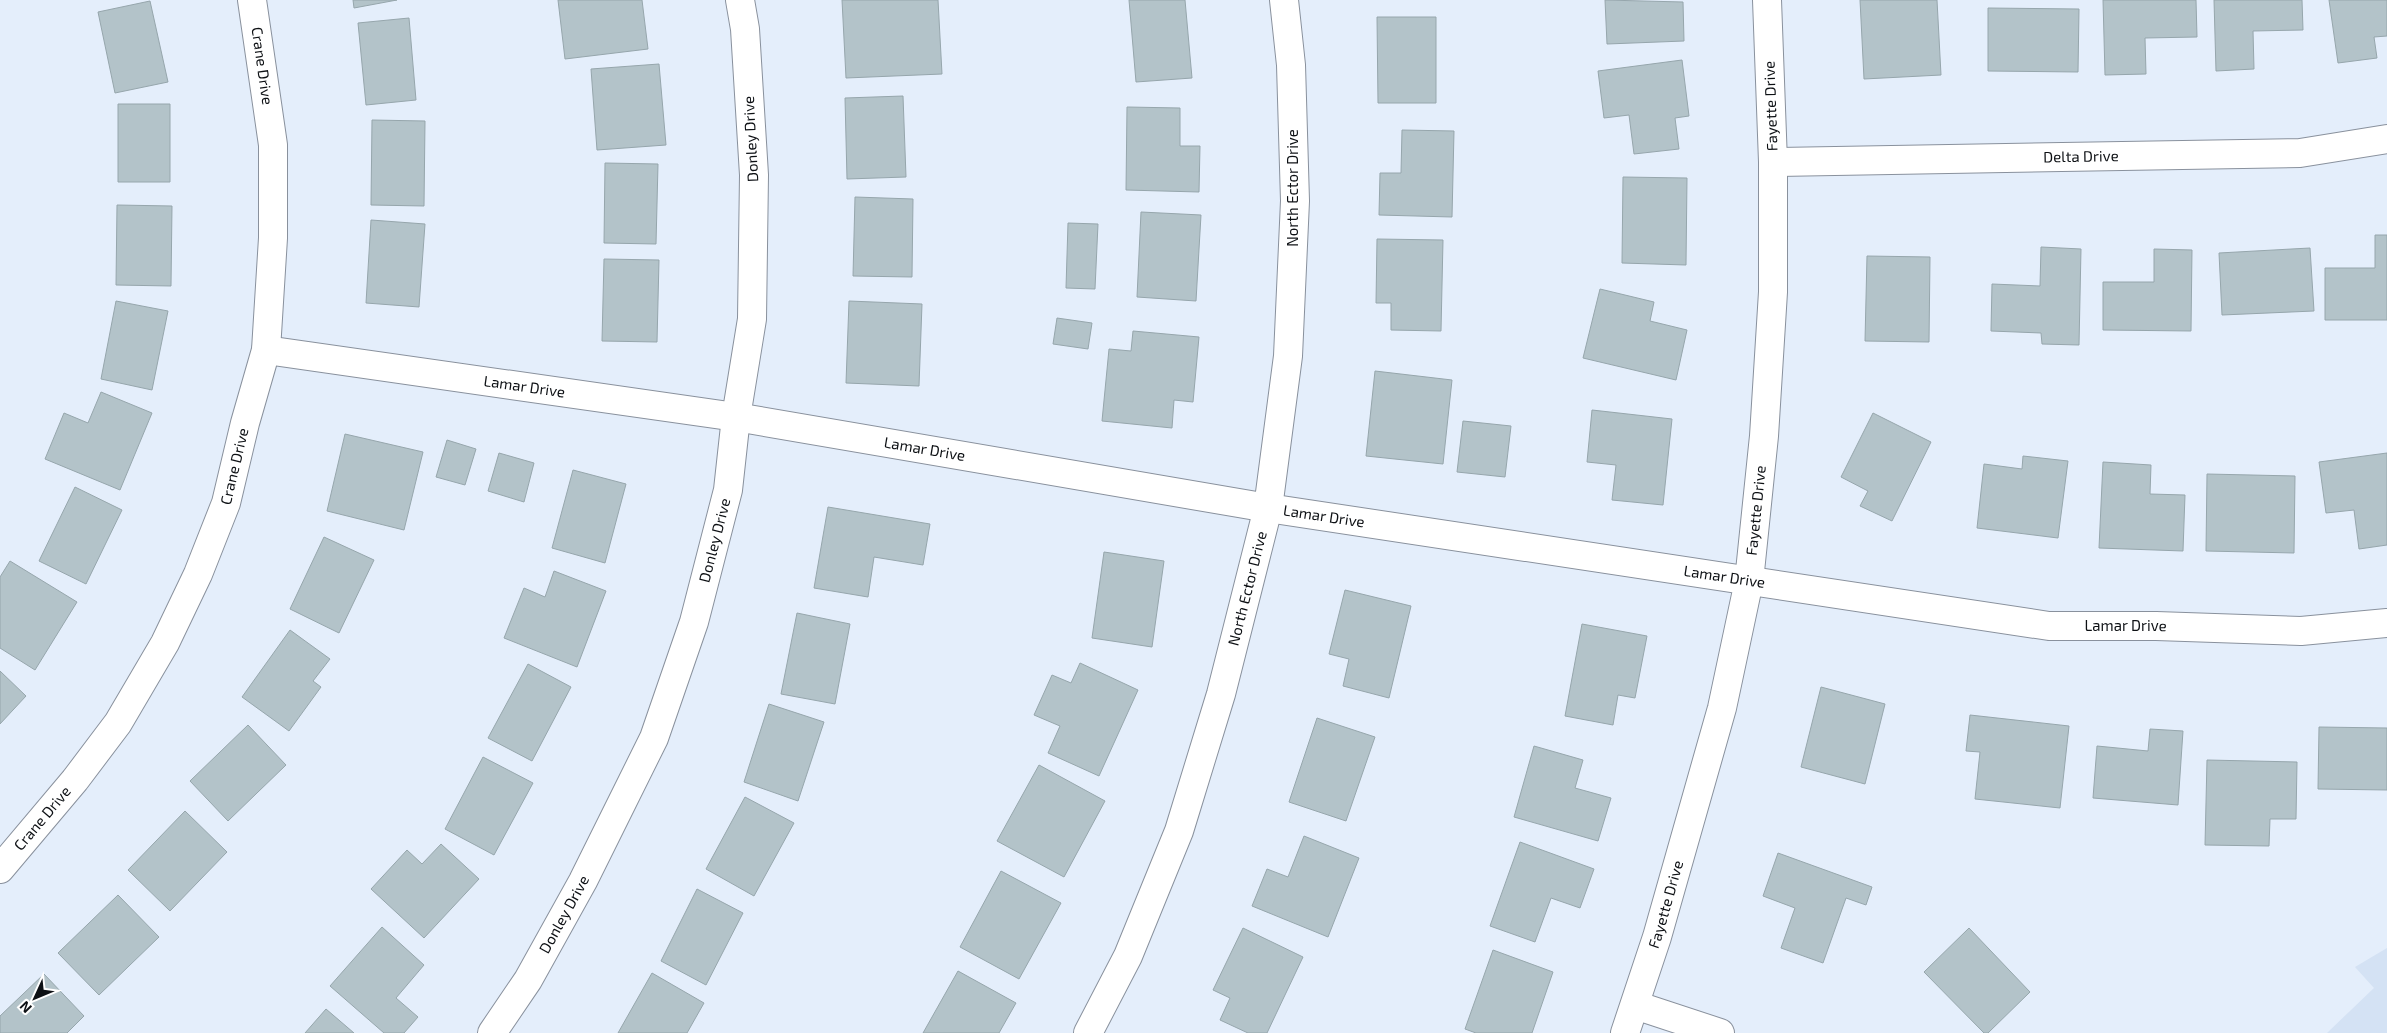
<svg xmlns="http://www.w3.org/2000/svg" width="2387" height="1033" font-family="'Exo 2',sans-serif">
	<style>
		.built { fill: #d4e2f4 }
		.building { fill: #b3c3c9; stroke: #96a6ac }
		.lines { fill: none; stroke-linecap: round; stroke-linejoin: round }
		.minor-casing { stroke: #89919d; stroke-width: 30 }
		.minor { stroke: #fff; stroke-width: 28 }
		.labels { text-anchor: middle; stroke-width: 4; stroke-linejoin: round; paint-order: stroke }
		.street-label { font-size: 15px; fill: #0d1014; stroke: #fff }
	</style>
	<rect width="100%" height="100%" fill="#e4eefb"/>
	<path class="built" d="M2387 948V1033H2327L2374 988 2355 967Z"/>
	<path class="building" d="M353 0H397L354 8Z
		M558 0H642L648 49 565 59Z
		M842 0H938L942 74 846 78Z
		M1129 0H1185L1192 78 1136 82Z
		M1605 0 1683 2 1684 41 1607 44Z
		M1860 0H1937L1941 75 1864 79Z
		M2103 0H2196L2197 37 2145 38 2146 74 2105 75Z
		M2214 0H2302L2303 30 2253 31 2254 69 2216 71Z
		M2329 0H2387V36L2374 37 2377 58 2338 63Z
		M150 1 168 82 115 93 98 12Z
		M1988 8 2079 9 2078 72 1988 71Z
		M1377 17H1436V103H1378Z
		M409 18 416 100 366 105 358 23Z
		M1682 60 1689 116 1675 118 1679 149 1634 154 1629 115 1604 118 1598 71Z
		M659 64 666 145 597 150 591 69Z
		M903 96 906 177 847 179 845 98Z
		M118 104H170V182H118Z
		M1127 107 1180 108V146H1200L1199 192 1126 190Z
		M372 120 425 121 424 206 371 205Z
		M1402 130 1454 131 1452 217 1379 215 1380 173H1401Z
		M605 163 658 164 656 244 604 243Z
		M1623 177 1687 178 1686 265 1622 263Z
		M855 197 913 199 912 277 853 276Z
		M117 205 172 206 171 286 116 285Z
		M1141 212 1201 215 1196 301 1137 297Z
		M371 220 425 224 419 307 366 303Z
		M1068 223 1098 224 1095 289 1066 288Z
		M2375 235H2387V320H2325V268H2375Z
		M1377 239 1443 240 1441 331 1391 330V303H1376Z
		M2041 247 2081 249 2079 345 2042 344 2041 333 1991 331 1992 284 2040 286Z
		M2310 248 2314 311 2222 315 2219 253Z
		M2154 249 2192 250 2191 331 2103 330V282H2154Z
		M1867 256 1930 257 1929 342 1865 341Z
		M604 259 659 260 657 342 602 341Z
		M1600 289 1654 302 1650 321 1687 330 1676 380 1583 358Z
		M116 301 168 311 152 390 101 379Z
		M849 301 922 304 919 386 846 383Z
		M1057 318 1092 323 1088 349 1053 344Z
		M1133 331 1199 337 1193 402 1174 400 1172 428 1102 421 1109 349 1131 351Z
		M1375 371 1452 380 1443 464 1366 456Z
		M101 392 152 413 120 490 45 459 64 413 88 423Z
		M1592 410 1672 419 1663 505 1612 500 1616 465 1587 462Z
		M1873 413 1931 442 1892 521 1860 506 1868 491 1841 477Z
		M1463 421 1511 426 1505 477 1457 472Z
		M345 434 423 452 404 530 327 511Z
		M447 440 476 449 465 485 436 477Z
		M499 453 534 463 524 502 488 491Z
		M2387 453V545L2359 549 2354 510 2326 513 2319 462Z
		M2023 456 2068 461 2058 538 1977 528 1984 464 2022 469Z
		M2103 462 2151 465 2150 494 2185 495 2183 551 2099 548Z
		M573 470 626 484 605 563 552 548Z
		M2207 474 2295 476 2294 553 2206 551Z
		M75 487 122 510 86 584 39 561Z
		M828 507 930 524 923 565 874 557 868 597 814 588Z
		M324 537 374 560 339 633 290 609Z
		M1104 552 1164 561 1152 647 1092 638Z
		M10 561 77 602 35 670 0 648V577Z
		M554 571 606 591 577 667 504 638 524 588 545 597Z
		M1345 590 1411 606 1389 698 1343 686 1349 659 1329 654Z
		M797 613 850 624 835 704 781 694Z
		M1582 624 1647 636 1635 698 1618 695 1613 725 1565 716Z
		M290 630 330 659 313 681 321 687 289 731 242 697Z
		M1080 663 1138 690 1099 776 1048 753 1060 726 1034 715 1052 675 1071 683Z
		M528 664 571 687 532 761 488 738Z
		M0 671 26 696 0 724Z
		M1821 687 1885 704 1865 784 1801 767Z
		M769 704 824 722 798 801 744 782Z
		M1970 715 2069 726 2060 808 1975 799 1980 752 1966 751Z
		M1317 718 1375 737 1346 821 1289 802Z
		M248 725 286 765 228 821 190 781Z
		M2319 727 2387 728V790L2318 789Z
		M2150 729 2183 731 2178 805 2093 798 2097 746 2148 751Z
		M1534 746 1583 760 1575 788 1611 798 1598 841 1514 817Z
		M483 757 533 783 494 855 445 829Z
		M2207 760 2297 762 2296 819H2270L2269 846 2205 845Z
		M1039 765 1105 801 1064 877 997 841Z
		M745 797 794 823 754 896 706 869Z
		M185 811 227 852 170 911 128 870Z
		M1304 836 1359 858 1328 937 1252 906 1267 869 1288 877Z
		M1520 842 1594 869 1580 908 1551 898 1535 942 1490 926Z
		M441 844 479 879 424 938 371 889 407 850 422 864Z
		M1778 853 1872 887 1866 905 1846 898 1823 963 1781 948 1795 908 1763 896Z
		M1001 871 1061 903 1019 979 960 947Z
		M697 889 743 913 706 985 661 961Z
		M118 895 159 937 99 995 58 953Z
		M382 927 424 965 396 998 418 1017 404 1033H384L330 986Z
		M1243 928 1303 957 1267 1033H1248L1220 1020 1230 998 1213 990Z
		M1969 928 2030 992 1988 1033H1984L1924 972Z
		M1493 950 1553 972 1532 1033H1476L1465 1029Z
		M958 971 1016 1003 999 1033H923Z
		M652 973 704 1003 687 1033H618Z
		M44 974 84 1016 67 1033H0V1016Z
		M326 1009 354 1033H305Z"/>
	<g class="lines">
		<defs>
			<g id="minor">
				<path id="s1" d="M1773 162 2300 153 2387 139"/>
				<path id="s2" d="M266 350 736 417 1268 508 2049 626H2156L2301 631 2387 623"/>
				<path id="s3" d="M0 869 75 780 118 723 165 643 198 574 226 503 245 423 266 350 273 238V145L252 0"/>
				<path d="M1635 1005 1720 1033"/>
				<path id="s4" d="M492 1033 528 980 583 881 654 738 694 622 728 490 736 417 752 319 754 175 745 29 740 0"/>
				<path id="s5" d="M1088 1033 1128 956 1179 831 1221 694 1268 508 1288 356 1295 201 1291 65 1284 0"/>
				<path id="s6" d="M1625 1033 1657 937 1722 708 1749 581 1764 436 1773 292V162L1767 0"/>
			</g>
		</defs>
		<use href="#minor" class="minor-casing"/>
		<use href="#minor" class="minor"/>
	</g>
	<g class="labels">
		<g class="street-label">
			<text transform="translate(262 66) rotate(82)" y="5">Crane Drive</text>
			<text transform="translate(1771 106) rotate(-92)" y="5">Fayette Drive</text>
			<text transform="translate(751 139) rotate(-93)" y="5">Donley Drive</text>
			<text dy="5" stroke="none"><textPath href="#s1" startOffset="308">Delta Drive</textPath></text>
			<text transform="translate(1293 188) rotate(-90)" y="5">North Ector Drive</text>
			<text dy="5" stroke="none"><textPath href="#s2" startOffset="261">Lamar Drive</textPath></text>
			<text dy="5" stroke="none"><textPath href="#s2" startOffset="666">Lamar Drive</textPath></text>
			<text dy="5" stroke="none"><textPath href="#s3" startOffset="471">Crane Drive</textPath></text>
			<text dy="5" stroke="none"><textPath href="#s6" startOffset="540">Fayette Drive</textPath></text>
			<text dy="5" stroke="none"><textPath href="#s2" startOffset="1071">Lamar Drive</textPath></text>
			<text dy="5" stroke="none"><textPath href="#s4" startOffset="544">Donley Drive</textPath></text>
			<text dy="5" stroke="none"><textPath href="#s2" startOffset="1476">Lamar Drive</textPath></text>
			<text dy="5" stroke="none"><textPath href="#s5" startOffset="474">North Ector Drive</textPath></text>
			<text dy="5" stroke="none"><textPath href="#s2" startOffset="1881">Lamar Drive</textPath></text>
			<text dy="5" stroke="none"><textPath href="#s3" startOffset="66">Crane Drive</textPath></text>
			<text dy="5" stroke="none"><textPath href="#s6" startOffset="135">Fayette Drive</textPath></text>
			<text dy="5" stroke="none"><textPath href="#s4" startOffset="139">Donley Drive</textPath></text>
		</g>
	</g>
	<g transform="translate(35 998) rotate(226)" stroke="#ffffff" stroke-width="4" paint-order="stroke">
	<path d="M0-4L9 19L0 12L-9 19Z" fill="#0d1014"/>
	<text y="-8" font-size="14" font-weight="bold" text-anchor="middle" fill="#0d1014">N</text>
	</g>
</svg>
